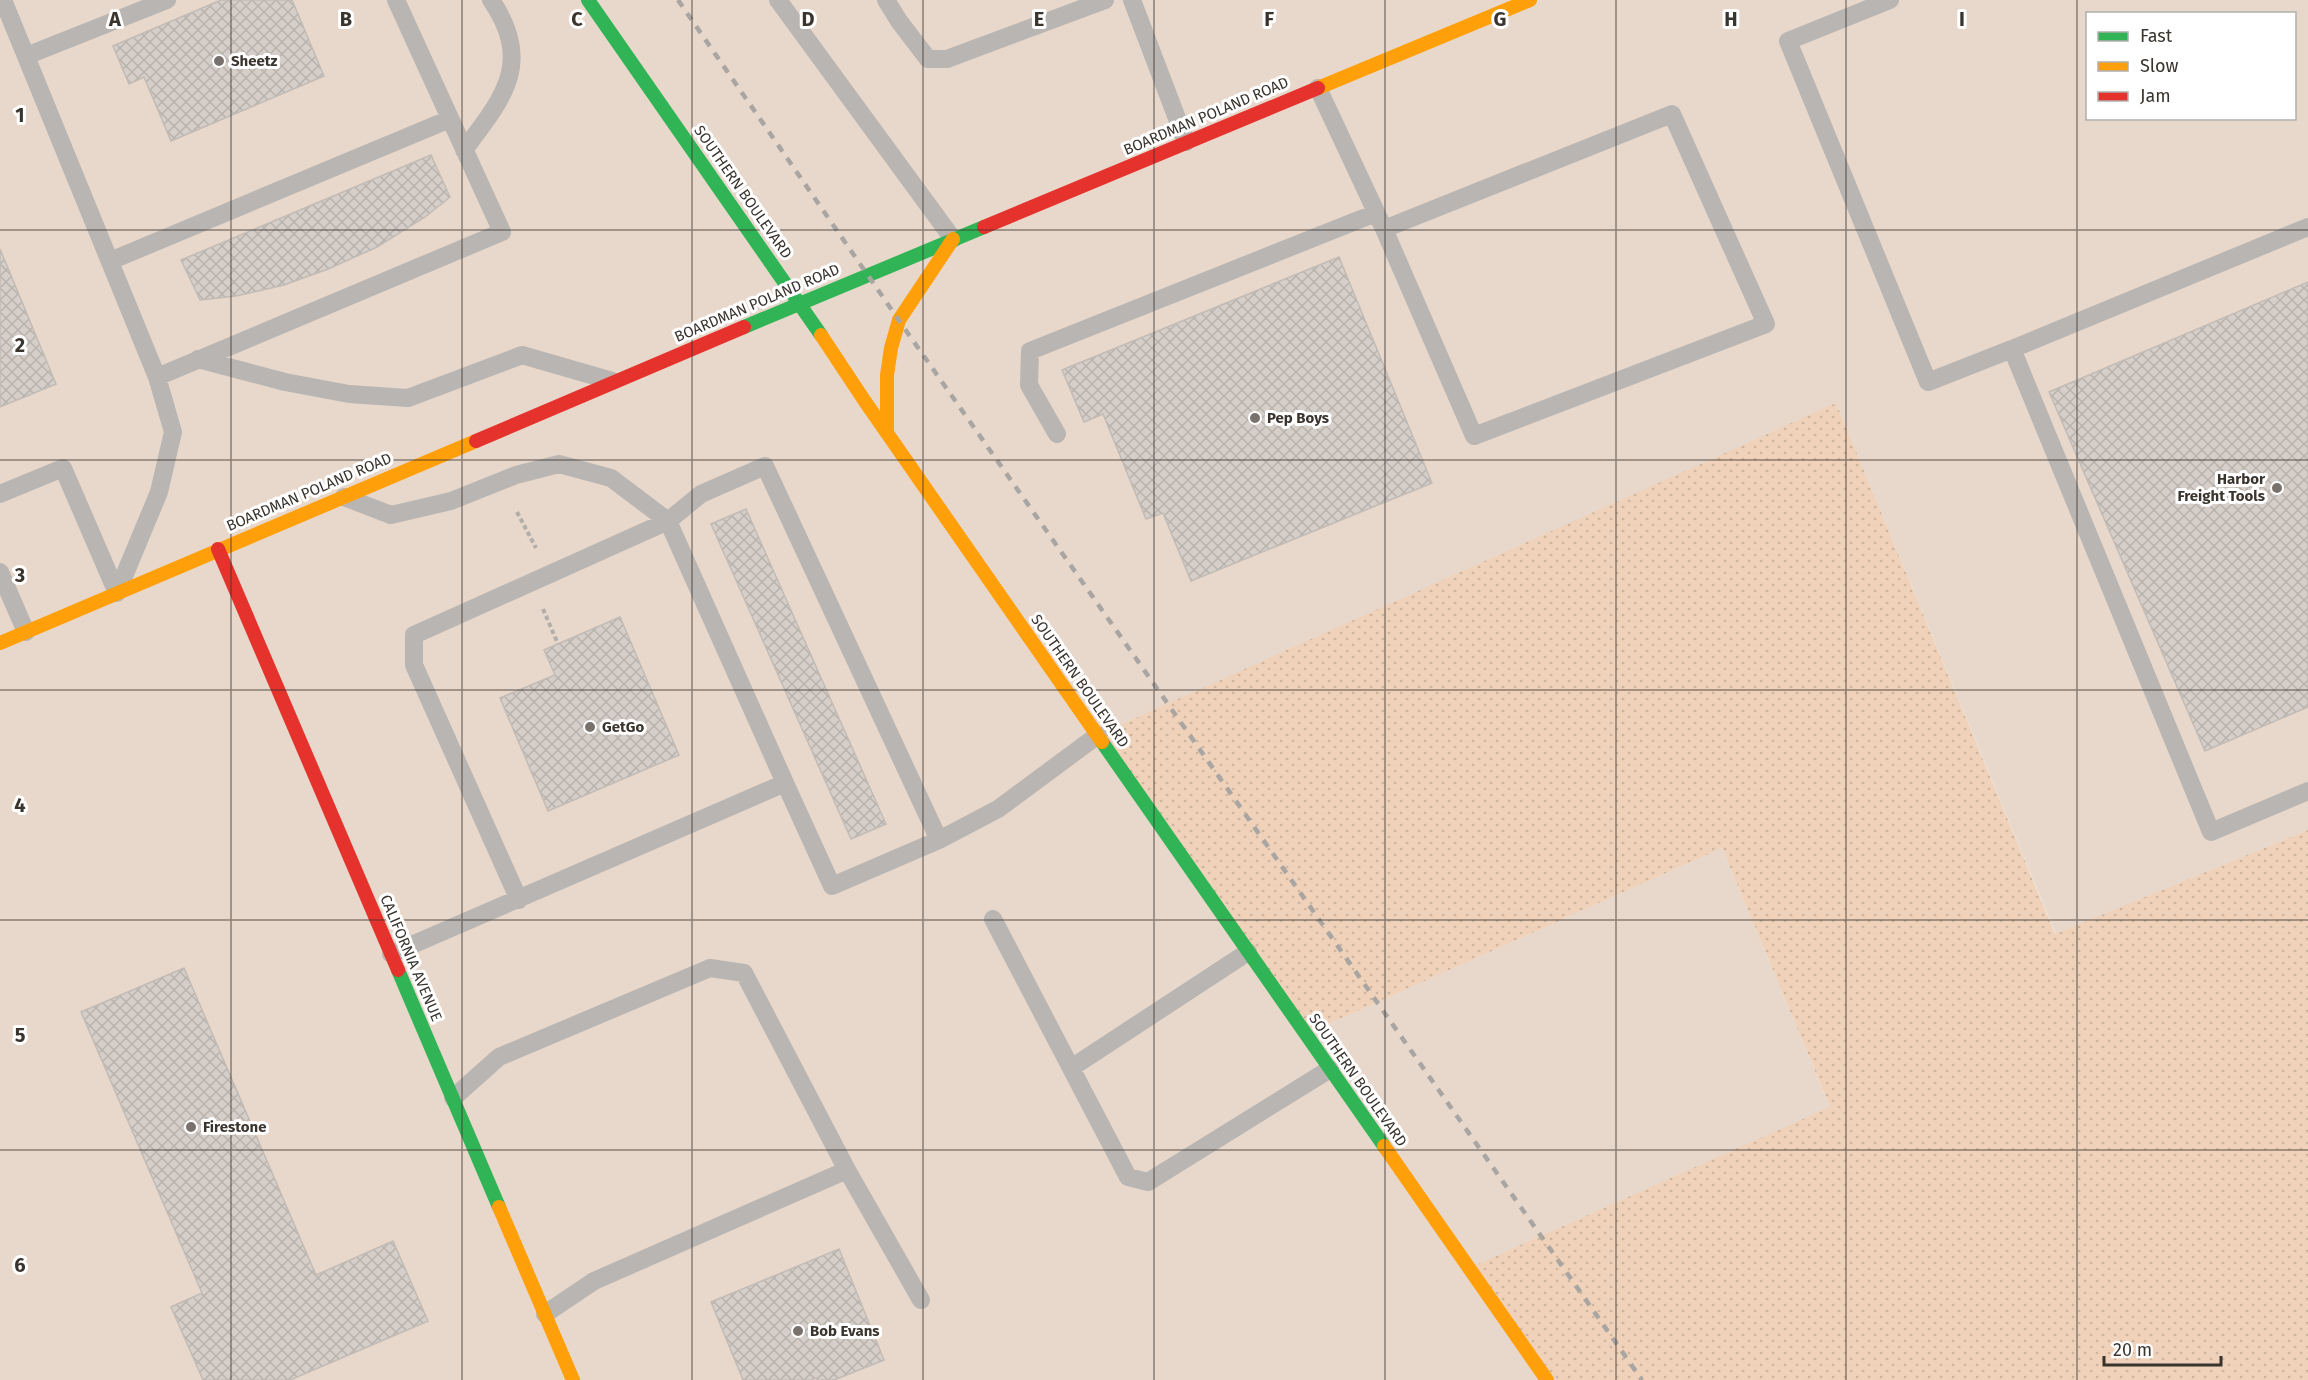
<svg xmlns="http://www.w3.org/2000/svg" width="2308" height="1380" font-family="'Fira Sans',sans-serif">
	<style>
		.built { fill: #e8d8cb; fill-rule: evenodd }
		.grass { fill: url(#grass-dots) }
		.building { fill: url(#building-cross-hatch); stroke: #c2bbb5; stroke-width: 1.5 }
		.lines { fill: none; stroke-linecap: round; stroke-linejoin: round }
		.path { stroke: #b2aeaa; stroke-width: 4; stroke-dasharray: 4.5 3; stroke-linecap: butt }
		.lane { stroke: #b8b5b2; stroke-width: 18 }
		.fast { stroke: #30b455; stroke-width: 14 }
		.slow { stroke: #ff9f0a; stroke-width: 14 }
		.jam { stroke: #e5322d; stroke-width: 14 }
		.rail { stroke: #a9a5a2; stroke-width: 4.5; stroke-dasharray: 8 8; stroke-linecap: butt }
		.grid { fill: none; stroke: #3a342f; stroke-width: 1.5; stroke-opacity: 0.55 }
		.poi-dot { fill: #79726c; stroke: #fff; stroke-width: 2 }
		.labels { text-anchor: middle; stroke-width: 6; stroke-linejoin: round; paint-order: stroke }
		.poi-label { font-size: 15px; font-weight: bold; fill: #3a342f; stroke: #fff; text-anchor: start }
		.street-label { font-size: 15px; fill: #3a342f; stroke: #fff }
		.grid-label { font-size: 20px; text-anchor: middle; font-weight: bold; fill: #3a342f; stroke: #fff; stroke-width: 6; stroke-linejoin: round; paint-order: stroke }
	</style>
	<defs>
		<pattern id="grass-dots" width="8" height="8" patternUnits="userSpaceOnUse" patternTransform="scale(1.5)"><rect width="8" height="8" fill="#efd2b9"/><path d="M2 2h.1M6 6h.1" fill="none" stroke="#ceb59f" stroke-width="1.8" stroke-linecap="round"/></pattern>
		<pattern id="building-cross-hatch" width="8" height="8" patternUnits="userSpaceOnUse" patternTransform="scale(1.5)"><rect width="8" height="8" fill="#d6cfc9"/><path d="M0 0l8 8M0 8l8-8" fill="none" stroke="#b8b2ad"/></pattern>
	</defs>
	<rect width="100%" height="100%" fill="#eee5dd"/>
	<path class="built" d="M0 0H2308V830L2056 934 1836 403 1306 1034 1722 848 1830 1108 1469 1268 1547 1380H0ZM2088 14H2294V118H2088Z"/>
	<path class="grass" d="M1836 403 2055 934 2308 830V1380H1547L1469 1268 1830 1107 1722 848 1306 1034 1098 735Z"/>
	<path class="building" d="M221 0H292L324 76 171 141 144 77 129 84 113 46Z
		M431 155 450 197 425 217 377 247 328 269 284 285 236 296 200 300 181 260Z
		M0 249 56 384 0 407Z
		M1339 257 1432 483 1191 581 1163 513 1146 519 1103 414 1084 422 1062 370Z
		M2308 282V707L2205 751 2049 392Z
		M746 509 886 824 851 839 711 524Z
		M620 617 679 755 548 811 500 698 555 675 544 650Z
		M184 968 316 1275 393 1241 428 1321 290 1380H203L171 1307 202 1293 81 1012Z
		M839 1249 884 1360 834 1380H817L816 1378 811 1380H743L711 1302Z"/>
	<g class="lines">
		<path class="path" d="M517 512 536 548
			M543 609 558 644"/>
		<path class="lane" d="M3 0 157 377 502 232 396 0
			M778 0 953 239
			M886 0 899 21 928 59H947L1105 0
			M1132 0 1186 142
			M1890 0 1788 41 1928 382 2012 349 2211 832 2308 791
			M26 56 167 0
			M1318 88 1384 229 1672 114 1766 324 1474 436 1384 229
			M464 150C503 98 534 63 491 0
			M110 261 450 119
			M2012 349 2308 227
			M198 359 285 382 349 394 408 398 522 355 612 381
			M1057 434 1029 385 1030 351 1376 213
			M0 494 63 468 117 593
			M344 497 391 515 451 501 516 475 559 464 611 478 668 521 701 494 765 466 939 840
			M0 572 26 632
			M117 593 159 492 173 432 157 377
			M785 783 832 886 939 840 998 809 1098 735
			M993 919 1128 1177 1148 1182 1330 1069
			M391 954 785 783 668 521 414 635V665L519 900
			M1071 1068 1248 952
			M453 1098 499 1057 710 968 744 973 847 1170 594 1281 545 1314
			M847 1170 921 1300"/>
		<path class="fast" d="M588 0 821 335
			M744 327 984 227
			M1102 742 1384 1146
			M398 970 499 1207"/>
		<path class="slow" d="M1318 88 1530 0
			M821 335 864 400 1102 742
			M887 432V375L891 348 899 320 953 239
			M0 643 476 441
			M1384 1146 1547 1380
			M499 1207 573 1380"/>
		<path class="jam" d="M984 227 1318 88
			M476 441 744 327
			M218 549 398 970"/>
		<path class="rail" d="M678 0 907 332 1642 1380"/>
	</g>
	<path class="grid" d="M231 0V1380M462 0V1380M692 0V1380M923 0V1380M1154 0V1380M1385 0V1380M1616 0V1380M1846 0V1380M2077 0V1380M0 230H2308M0 460H2308M0 690H2308M0 920H2308M0 1150H2308"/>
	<g class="poi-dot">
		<circle cx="219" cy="61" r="6"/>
		<circle cx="1255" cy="418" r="6"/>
		<circle cx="2277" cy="488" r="6"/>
		<circle cx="590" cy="727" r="6"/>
		<circle cx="191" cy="1127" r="6"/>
		<circle cx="798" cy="1331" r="6"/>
	</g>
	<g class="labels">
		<g class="poi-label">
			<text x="231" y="66">Sheetz</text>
			<text x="1267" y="423">Pep Boys</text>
			<text x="2265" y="484" text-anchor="end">Harbor<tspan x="2265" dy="17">Freight Tools</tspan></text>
			<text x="602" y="732">GetGo</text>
			<text x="203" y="1132">Firestone</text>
			<text x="810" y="1336">Bob Evans</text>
		</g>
		<g class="street-label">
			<text transform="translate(1206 116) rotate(-23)" y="5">BOARDMAN POLAND ROAD</text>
			<text transform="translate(743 192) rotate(55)" y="5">SOUTHERN BOULEVARD</text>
			<text transform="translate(757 303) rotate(-23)" y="5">BOARDMAN POLAND ROAD</text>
			<text transform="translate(309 492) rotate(-23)" y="5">BOARDMAN POLAND ROAD</text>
			<text transform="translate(1080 681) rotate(55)" y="5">SOUTHERN BOULEVARD</text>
			<text transform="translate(411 958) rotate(67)" y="5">CALIFORNIA AVENUE</text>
			<text transform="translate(1358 1080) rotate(55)" y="5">SOUTHERN BOULEVARD</text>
		</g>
	</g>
	<g class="grid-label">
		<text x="115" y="26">A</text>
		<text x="346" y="26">B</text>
		<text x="577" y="26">C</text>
		<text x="808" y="26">D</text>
		<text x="1039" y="26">E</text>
		<text x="1269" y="26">F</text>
		<text x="1500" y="26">G</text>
		<text x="1731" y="26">H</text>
		<text x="1962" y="26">I</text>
		<text x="20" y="122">1</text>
		<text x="20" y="352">2</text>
		<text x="20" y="582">3</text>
		<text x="20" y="812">4</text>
		<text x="20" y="1042">5</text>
		<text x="20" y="1272">6</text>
	</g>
	<rect x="2086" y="12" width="210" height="108" fill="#ffffff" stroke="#b0aeac" stroke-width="1.5"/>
	<rect x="2098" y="32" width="30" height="9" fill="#30b455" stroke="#b0aeac" stroke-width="1.5"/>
	<text x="2140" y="42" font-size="18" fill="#3a342f">Fast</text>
	<rect x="2098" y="62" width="30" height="9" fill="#ff9f0a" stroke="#b0aeac" stroke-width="1.5"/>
	<text x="2140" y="72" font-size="18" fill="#3a342f">Slow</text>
	<rect x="2098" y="92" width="30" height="9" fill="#e5322d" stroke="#b0aeac" stroke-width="1.5"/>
	<text x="2140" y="102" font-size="18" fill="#3a342f">Jam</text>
	<path d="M2104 1356v9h117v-9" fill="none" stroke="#3a342f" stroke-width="3"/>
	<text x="2113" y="1356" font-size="18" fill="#3a342f" stroke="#ffffff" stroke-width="4.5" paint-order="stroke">20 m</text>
</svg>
